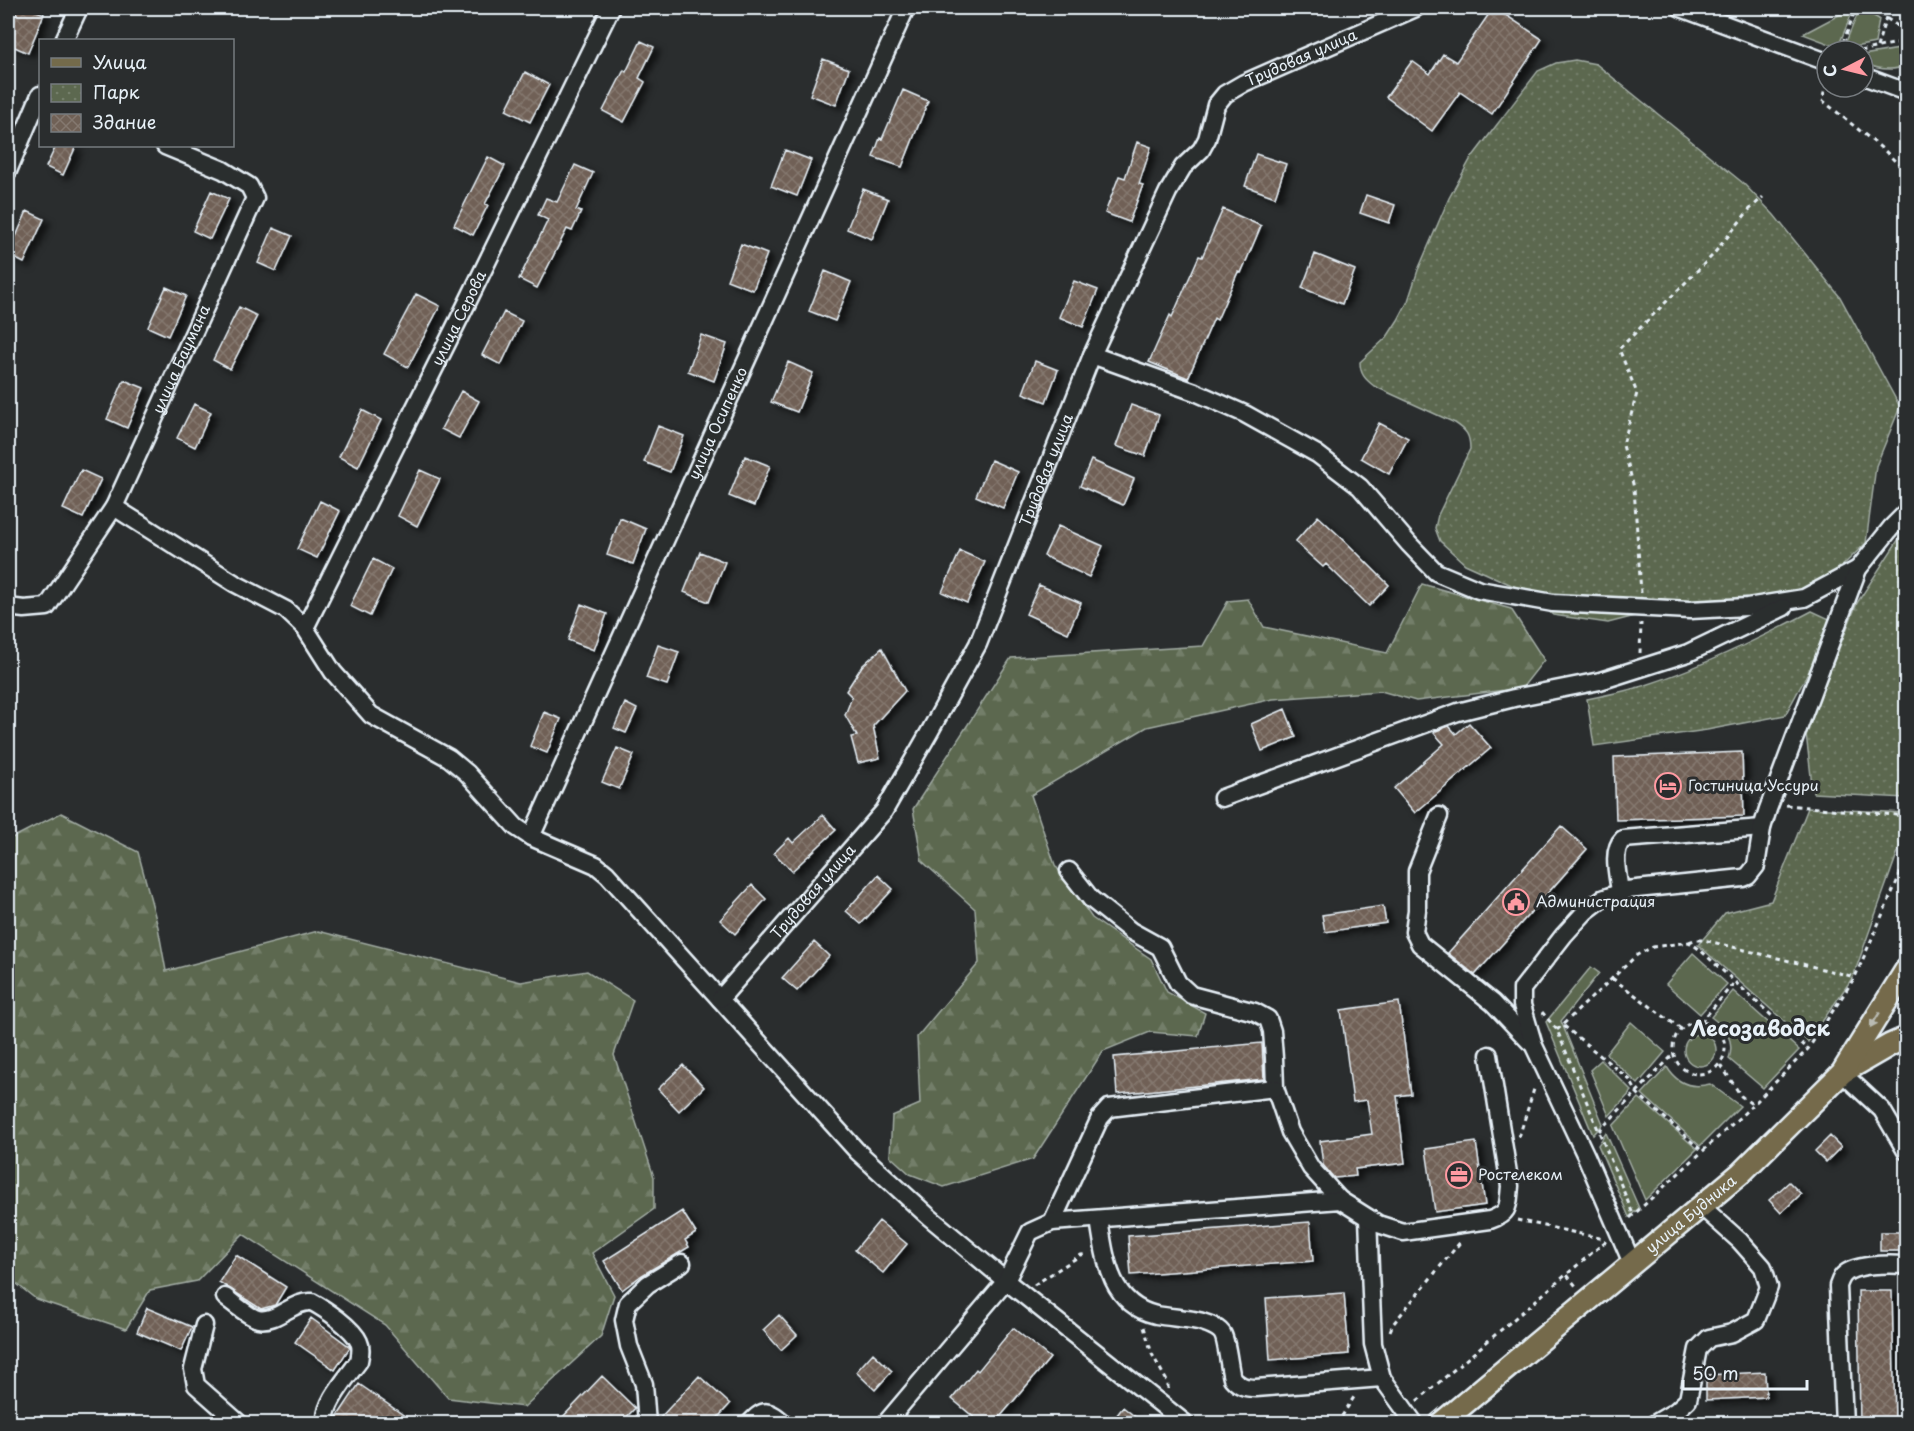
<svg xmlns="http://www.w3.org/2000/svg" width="1914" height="1431" font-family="'Playpen Sans',sans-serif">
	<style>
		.grass { fill: #5c684f; stroke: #a2aca4; stroke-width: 1.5 }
		.forest { fill: url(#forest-firs); stroke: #a2aca4; stroke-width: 1.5 }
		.park { fill: url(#park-dots); stroke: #a2aca4; stroke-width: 1.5 }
		.building { fill: url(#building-cross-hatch); stroke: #e8f1f8; stroke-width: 1.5; filter: url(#shadow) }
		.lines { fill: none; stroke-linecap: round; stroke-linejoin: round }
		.minor-casing { stroke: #e8f1f8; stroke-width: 21 }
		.major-casing { stroke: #e8f1f8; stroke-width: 26 }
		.path { stroke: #e8f1f8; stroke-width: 3; stroke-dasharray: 4.5 4.5; stroke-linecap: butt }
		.minor { stroke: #2a2d2e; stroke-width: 16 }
		.major { stroke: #746b4b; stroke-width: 21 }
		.oneway { fill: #babbb3 }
		.labels { text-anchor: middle; stroke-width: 6; stroke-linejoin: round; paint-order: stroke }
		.street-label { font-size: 15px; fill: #e8f1f8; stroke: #2a2d2e }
		.poi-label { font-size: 15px; fill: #e8f1f8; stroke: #2a2d2e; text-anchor: start }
		.district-label { font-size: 21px; font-weight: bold; fill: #e8f1f8; stroke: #2a2d2e }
	</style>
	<defs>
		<pattern id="forest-firs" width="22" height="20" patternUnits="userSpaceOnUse" patternTransform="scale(1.5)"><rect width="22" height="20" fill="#5c684f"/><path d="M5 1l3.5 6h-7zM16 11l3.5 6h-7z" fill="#737e69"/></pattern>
		<pattern id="park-dots" width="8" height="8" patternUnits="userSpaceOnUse" patternTransform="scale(1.5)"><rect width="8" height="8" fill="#5c684f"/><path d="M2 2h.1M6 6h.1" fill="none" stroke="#737e69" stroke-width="1.8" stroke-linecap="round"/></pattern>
		<pattern id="building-cross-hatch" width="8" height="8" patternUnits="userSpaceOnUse" patternTransform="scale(1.5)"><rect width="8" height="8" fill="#706156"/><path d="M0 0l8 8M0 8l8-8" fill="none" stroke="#84786f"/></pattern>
		<filter id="shadow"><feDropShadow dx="6" dy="4" stdDeviation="3" flood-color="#0009"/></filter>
	</defs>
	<rect width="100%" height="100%" fill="#2a2d2e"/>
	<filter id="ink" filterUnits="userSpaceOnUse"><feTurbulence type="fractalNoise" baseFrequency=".0167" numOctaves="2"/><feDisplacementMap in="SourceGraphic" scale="12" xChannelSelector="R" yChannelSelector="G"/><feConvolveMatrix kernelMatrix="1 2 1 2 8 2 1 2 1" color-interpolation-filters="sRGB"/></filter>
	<g filter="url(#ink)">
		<path class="grass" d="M1852 8H1854L1838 47 1803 34Z
			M1860 8 1879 19 1875 43 1843 49Z
			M1906 48V65C1893 72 1877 69 1863 63V55Z
			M1693 953 1727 984 1700 1014 1666 984Z
			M1591 967 1599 973 1561 1021 1603 1124 1593 1135 1546 1022Z
			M1733 991 1799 1050 1763 1088 1729 1059C1735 1040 1726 1028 1711 1017Z
			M1631 1022 1665 1052 1638 1084 1606 1054Z
			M1684 1050a16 16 0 1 1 32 0a16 16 0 1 1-32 0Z
			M1601 1060 1632 1091 1609 1116 1590 1070Z
			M1667 1067C1677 1084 1691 1089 1710 1084L1740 1106 1700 1146 1642 1094Z
			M1639 1098 1697 1149 1645 1200 1613 1126Z
			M1606 1133 1639 1208 1629 1217 1598 1145Z"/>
		<path class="forest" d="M1422 584 1511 609 1544 660 1522 688 1416 701 1381 691 1273 699 1147 727 1031 795 1055 865 1092 918 1151 959 1167 992 1205 1013 1198 1036 1150 1032 1103 1051 1033 1159 944 1187 910 1174 890 1156 892 1116 920 1104 917 1037 979 963 975 909 922 861 913 809 1011 658 1203 646 1228 601 1248 599 1264 627 1387 653Z
			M61 813 138 852 158 927 166 971 318 931 521 982 587 971 633 1000 614 1055 654 1177V1209L592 1253 614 1295 601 1336 524 1407 448 1398 385 1325 243 1234 197 1281 150 1290 126 1329 36 1299 8 1277V840Z"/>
		<path class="park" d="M1575 60 1596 64 1743 183 1774 215 1840 297 1900 407 1876 466 1866 543 1836 572 1762 610 1643 614 1608 623 1553 615 1525 591 1465 564 1440 541 1435 528 1438 515 1470 449C1470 435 1466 430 1455 423L1374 386C1365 379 1360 374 1360 362L1387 337 1398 320 1408 301 1418 270 1449 198 1470 160 1538 71 1556 63Z
			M1906 528V798L1813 793 1805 725 1836 656 1857 603Z
			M1812 611 1836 622 1785 715 1707 730 1594 746 1587 699C1607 695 1627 691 1646 685 1704 666 1759 639 1812 611Z
			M1808 808 1906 813V829L1853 977 1808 1042 1698 945 1725 913 1771 901Z"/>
		<path class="building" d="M18 8H29L44 14 28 53 8 44V33Z
			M1493 8H1495L1542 39 1492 114 1460 92 1432 131 1386 97 1412 61 1430 74 1443 54 1456 62Z
			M641 41 654 47 639 78 645 82 624 122 603 111 624 70 626 72Z
			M823 59 849 69 836 105 810 95Z
			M525 72 549 85 530 122 506 110Z
			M903 90 928 101 902 167 873 157 880 138 882 139Z
			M1137 142 1151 147 1139 184 1143 185 1129 222 1105 213 1119 176 1125 178Z
			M56 146H76L63 175 46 167Z
			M785 150 811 160 797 196 771 186Z
			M1256 154 1286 164 1275 197 1245 186Z
			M488 157 505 166 485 204 488 205 473 235 454 225Z
			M575 165 593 173 576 210 581 212 572 231 567 229 537 288 519 279 548 220 538 215 546 198 557 202Z
			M863 189 888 199 872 239 847 229Z
			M211 191 229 199 210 239 193 231Z
			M1366 195 1395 205 1389 223 1360 213Z
			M1223 209 1261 226 1241 273 1238 272 1217 320 1214 318 1188 378 1149 362 1170 315 1172 317 1199 256 1202 257Z
			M27 211 44 219 24 263 8 255Z
			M273 228 292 236 276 271 258 263Z
			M741 244 767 254 753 290 727 280Z
			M1315 254 1355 270 1342 304 1302 288Z
			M825 271 851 282 835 321 809 311Z
			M1074 281 1098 290 1083 327 1059 317Z
			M166 287 186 296 168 336 148 327Z
			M416 294 440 306 408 367 384 354Z
			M239 307 257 316 230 369 213 360Z
			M504 312 522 321 501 365 482 355Z
			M701 335 727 344 714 381 688 371Z
			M1035 361 1058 370 1046 402 1023 393Z
			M788 362 813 373 797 412 771 402Z
			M124 380 144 388 127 428 107 419Z
			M461 391 479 401 459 438 441 429Z
			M194 404 211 412 195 447 177 438Z
			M1131 405 1159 415 1145 456 1116 446Z
			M362 410 381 420 358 467 339 457Z
			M1379 423 1408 438 1389 474 1361 458Z
			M658 426 684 436 670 472 644 462Z
			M745 456 770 466 754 506 729 496Z
			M991 460 1018 472 1003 508 976 496Z
			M1091 460 1134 479 1123 505 1080 486Z
			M81 470 101 479 83 518 63 509Z
			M420 470 440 479 417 526 398 516Z
			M320 501 340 511 317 558 297 549Z
			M1318 516 1346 542 1389 585 1369 606 1326 564 1323 567 1295 542Z
			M620 518 646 529 633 564 607 555Z
			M1058 526 1103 546 1089 577 1044 556Z
			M960 551 985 562 967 603 942 592Z
			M700 552 725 562 709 602 684 592Z
			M373 559 392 569 370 616 350 606Z
			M1039 585 1081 603 1068 633 1026 614Z
			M581 604 607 614 594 650 568 640Z
			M658 645 679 652 667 685 646 678Z
			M882 648 905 691 873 726 880 758 858 763 851 737 857 736 845 715 852 697 846 691 862 666Z
			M625 703 637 709 626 733 614 728Z
			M1285 709 1296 737 1262 751 1251 724Z
			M544 712 561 719 547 753 530 746Z
			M1469 723 1491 748 1415 813 1394 788 1444 744 1434 733 1436 731 1449 726 1456 734Z
			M617 748 634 755 619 789 602 782Z
			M1742 752 1744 816 1616 820 1614 757Z
			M823 815 836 830 792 871 774 853 789 838 793 843Z
			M1561 826 1587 849 1475 975 1448 953Z
			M878 875 893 889 861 924 846 911Z
			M752 885 766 899 735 934 720 920Z
			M1383 906 1386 923 1325 932 1322 915Z
			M814 942 829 956 797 991 782 978Z
			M1399 1002 1411 1094 1397 1096 1405 1163 1355 1169 1356 1176 1334 1178 1323 1165 1320 1141 1372 1134 1367 1100 1353 1102 1341 1010Z
			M1262 1043 1264 1079 1117 1094 1114 1057Z
			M683 1065 704 1087 679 1111 658 1089Z
			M1830 1136 1841 1147 1826 1162 1815 1151Z
			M1476 1142 1485 1205 1435 1212 1426 1149Z
			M1789 1182 1801 1194 1781 1213 1769 1200Z
			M682 1211 696 1233 685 1240 689 1247 642 1275 622 1290 604 1261Z
			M879 1221 907 1244 883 1273 855 1250Z
			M1310 1222 1313 1261 1131 1275 1128 1236Z
			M1880 1232H1904V1251H1880Z
			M236 1255 286 1287 275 1305 261 1309 219 1282Z
			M1858 1291H1892L1895 1424H1860Z
			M1344 1293 1349 1354 1270 1360 1266 1298Z
			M147 1308 192 1327 181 1351 137 1332Z
			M779 1315 797 1335 781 1350 763 1330Z
			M311 1318 350 1347 335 1370 295 1342Z
			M1013 1328 1050 1358 994 1424H982L952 1399 976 1369 978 1371Z
			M873 1353 892 1371 875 1390 856 1372Z
			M1765 1372 1766 1397 1706 1400V1375Z
			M602 1376 635 1408 620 1424H556Z
			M699 1376 730 1404 712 1424H657V1421Z
			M359 1384 416 1424H337V1417Z
			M1123 1407 1144 1424H1110Z"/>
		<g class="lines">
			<defs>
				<g id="minor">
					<path d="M1681 8 1827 62"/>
					<path d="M64 40 79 8"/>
					<path d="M1863 76 1906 92"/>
					<path d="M8 171 40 95"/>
					<path d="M1092 355 1195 392 1245 414 1317 454 1360 487 1409 544 1436 572 1479 590 1553 603 1690 610 1747 607 1804 598 1858 569"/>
					<path d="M114 507 234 583 286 610 305 628 333 672 371 715 449 758 467 773 516 827 531 837 596 865 607 874 857 1151 928 1216 1006 1281 1186 1424"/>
					<path id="s1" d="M8 607 24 609 47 607 114 507 255 198 249 186 223 170 165 146"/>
					<path id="s2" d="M305 628 467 303 611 8"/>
					<path d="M1222 798 1458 712 1514 698 1600 681 1688 653 1784 607"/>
					<path d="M1439 816 1417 871V910L1414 932 1420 944 1493 1003 1530 1042"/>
					<path id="s3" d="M531 837 906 8"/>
					<path d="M1069 871 1091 899 1131 931 1160 947 1178 983 1191 995 1255 1012 1268 1019 1272 1031 1274 1058 1275 1088 1290 1132 1311 1168 1340 1200"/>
					<path d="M1620 891C1618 876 1611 851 1623 839L1762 828"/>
					<path id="s4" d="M720 999 884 811 930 731 978 644 1092 355 1168 192 1183 167 1201 150 1207 139 1216 105 1225 94 1244 83 1416 8"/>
					<path d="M1842 1073 1882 1110 1906 1151"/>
					<path d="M1368 1218 1373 1344 1382 1378 1415 1424"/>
					<path d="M1099 1219C1105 1259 1110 1304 1156 1315 1168 1317 1181 1318 1193 1320 1201 1321 1217 1326 1222 1333 1227 1340 1229 1368 1232 1378 1239 1386 1245 1388 1256 1388L1382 1378"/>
					<path d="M1052 1222 1100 1118 1109 1108 1275 1088"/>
					<path d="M1632 1263 1586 1156 1534 1046 1522 1005V989L1564 935 1585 912 1602 899 1627 890 1743 878 1748 876 1756 866 1762 828 1768 809 1858 569 1891 528 1906 513"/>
					<path d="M225 1297C233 1303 249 1317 258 1319 277 1323 293 1300 312 1302 325 1309 353 1328 359 1342 362 1348 360 1355 359 1361 349 1375 320 1407 327 1424"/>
					<path d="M204 1325 193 1369 196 1385 240 1424"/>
					<path d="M647 1424 644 1384 629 1346 624 1320 628 1303 648 1284 682 1263"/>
					<path d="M749 1424C764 1407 769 1410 785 1424"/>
					<path d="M885 1424 1006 1281 1030 1232 1052 1222 1340 1200 1378 1224 1403 1232 1490 1220C1510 1213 1508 1206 1510 1186L1489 1055"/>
					<path d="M1654 1424 1676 1411 1688 1400 1698 1349 1709 1338 1732 1333 1756 1320 1769 1287 1763 1267 1740 1241 1701 1206"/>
					<path d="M1844 1424 1838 1286C1839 1283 1840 1280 1842 1277 1851 1263 1891 1264 1906 1265"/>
				</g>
				<g id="major">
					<path d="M1845 1071 1890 1045 1906 1038"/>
					<path id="s5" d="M1440 1424 1741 1173 1842 1073 1906 970"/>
				</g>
			</defs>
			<use href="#minor" class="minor-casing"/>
			<use href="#major" class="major-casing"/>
			<path class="path" d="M1872 8 1906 32
				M1883 15 1889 8
				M1877 47 1886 17
				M1840 51 1856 8
				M1861 51 1906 41
				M1827 83 1822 100 1885 151 1906 172
				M1641 593 1634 488 1623 445 1637 393 1619 349 1712 256 1749 210 1763 197
				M1640 653 1641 623
				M1786 805 1906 816
				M1689 942 1694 940H1704L1855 977
				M1612 978 1681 1029
				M1542 1012 1557 1030 1633 1214
				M1673 1048a26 26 0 1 1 52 0a26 26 0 1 1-52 0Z
				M1701 1022 1734 983
				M1564 1026 1630 1080 1637 1093 1702 1151
				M1557 1030 1637 955 1653 947 1689 942 1699 949 1808 1049
				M1721 1065 1741 1096 1753 1105
				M1599 1131 1673 1055
				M1519 1137 1535 1086
				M1630 1218 1753 1105 1808 1049 1855 977 1899 877 1906 849
				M1517 1220 1604 1239
				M1567 1275 1576 1286
				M1034 1285 1081 1255 1088 1254
				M1144 1327 1152 1354 1168 1383V1389
				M1390 1331 1393 1324 1462 1240
				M1417 1401 1606 1241
				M1337 1424 1354 1397"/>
			<use href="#minor" class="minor"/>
			<use href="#major" class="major"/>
		</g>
		<defs><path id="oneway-solid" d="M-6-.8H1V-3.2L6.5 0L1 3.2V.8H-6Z" transform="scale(1.5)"/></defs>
		<use class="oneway" href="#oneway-solid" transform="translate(1875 1020) rotate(122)"/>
	</g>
	<defs>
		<symbol id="hotel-ring" viewBox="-11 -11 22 22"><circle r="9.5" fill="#2a2d2e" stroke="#ff9aa2" stroke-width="1.5"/><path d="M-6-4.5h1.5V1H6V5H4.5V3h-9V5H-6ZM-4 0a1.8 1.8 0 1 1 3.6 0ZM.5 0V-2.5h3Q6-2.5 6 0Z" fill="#ff9aa2"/></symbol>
		<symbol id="civic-ring" viewBox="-11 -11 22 22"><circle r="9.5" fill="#2a2d2e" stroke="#ff9aa2" stroke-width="1.5"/><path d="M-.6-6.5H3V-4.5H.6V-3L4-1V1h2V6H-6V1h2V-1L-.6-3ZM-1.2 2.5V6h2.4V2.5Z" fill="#ff9aa2"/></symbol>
		<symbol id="office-ring" viewBox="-11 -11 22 22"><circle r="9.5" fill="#2a2d2e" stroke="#ff9aa2" stroke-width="1.5"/><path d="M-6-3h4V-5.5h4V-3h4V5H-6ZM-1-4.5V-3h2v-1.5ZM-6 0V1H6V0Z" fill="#ff9aa2"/></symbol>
	</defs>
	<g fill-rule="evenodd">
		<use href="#hotel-ring" x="1653" y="771" width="30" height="30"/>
		<use href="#civic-ring" x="1501" y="887" width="30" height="30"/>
		<use href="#office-ring" x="1444" y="1160" width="30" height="30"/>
	</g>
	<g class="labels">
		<g class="street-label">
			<text dy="5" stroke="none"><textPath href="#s4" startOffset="1132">Трудовая улица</textPath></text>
			<text dy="5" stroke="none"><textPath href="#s2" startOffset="346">улица Серова</textPath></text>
			<text dy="5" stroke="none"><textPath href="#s1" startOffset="322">улица Баумана</textPath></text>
			<text dy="5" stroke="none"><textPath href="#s3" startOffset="454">улица Осипенко</textPath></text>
			<text dy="5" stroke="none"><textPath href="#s4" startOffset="628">Трудовая улица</textPath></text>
			<text dy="5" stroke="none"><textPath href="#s4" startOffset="142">Трудовая улица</textPath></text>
			<text dy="5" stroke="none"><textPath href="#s5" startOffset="327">улица Будника</textPath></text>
		</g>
		<g class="poi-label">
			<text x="1688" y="791">Гостиница Уссури</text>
			<text x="1536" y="907">Администрация</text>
			<text x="1478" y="1180">Ростелеком</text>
		</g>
		<g class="district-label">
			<text x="1760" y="1036">Лесозаводск</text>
		</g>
	</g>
	<rect width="1914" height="1431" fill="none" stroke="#2a2d2e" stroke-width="30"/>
	<rect x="15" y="15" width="1884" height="1401" fill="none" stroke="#e8f1f8" stroke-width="2" filter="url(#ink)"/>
	<rect x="39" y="39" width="195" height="108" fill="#2a2d2e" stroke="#767b7f" stroke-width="1.5"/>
	<rect x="51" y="58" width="30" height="9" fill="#746b4b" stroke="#767b7f" stroke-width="1.5"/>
	<text x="93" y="69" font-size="18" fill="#e8f1f8">Улица</text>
	<rect x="51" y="84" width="30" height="18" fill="url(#park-dots)" stroke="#767b7f" stroke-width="1.5"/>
	<text x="93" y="99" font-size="18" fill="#e8f1f8">Парк</text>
	<rect x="51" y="114" width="30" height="18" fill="url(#building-cross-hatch)" stroke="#767b7f" stroke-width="1.5"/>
	<text x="93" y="129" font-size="18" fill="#e8f1f8">Здание</text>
	<g transform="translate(1845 69) rotate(263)"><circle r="28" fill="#2a2d2e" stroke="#767b7f" stroke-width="1.5"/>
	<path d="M0-4.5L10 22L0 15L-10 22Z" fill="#ff9aa2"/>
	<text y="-9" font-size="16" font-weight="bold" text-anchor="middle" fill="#e8f1f8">С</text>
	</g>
	<path d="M1683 1380v9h124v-9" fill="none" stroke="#e8f1f8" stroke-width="3"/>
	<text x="1692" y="1380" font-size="18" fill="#e8f1f8" stroke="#2a2d2e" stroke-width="4.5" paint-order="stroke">50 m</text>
</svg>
